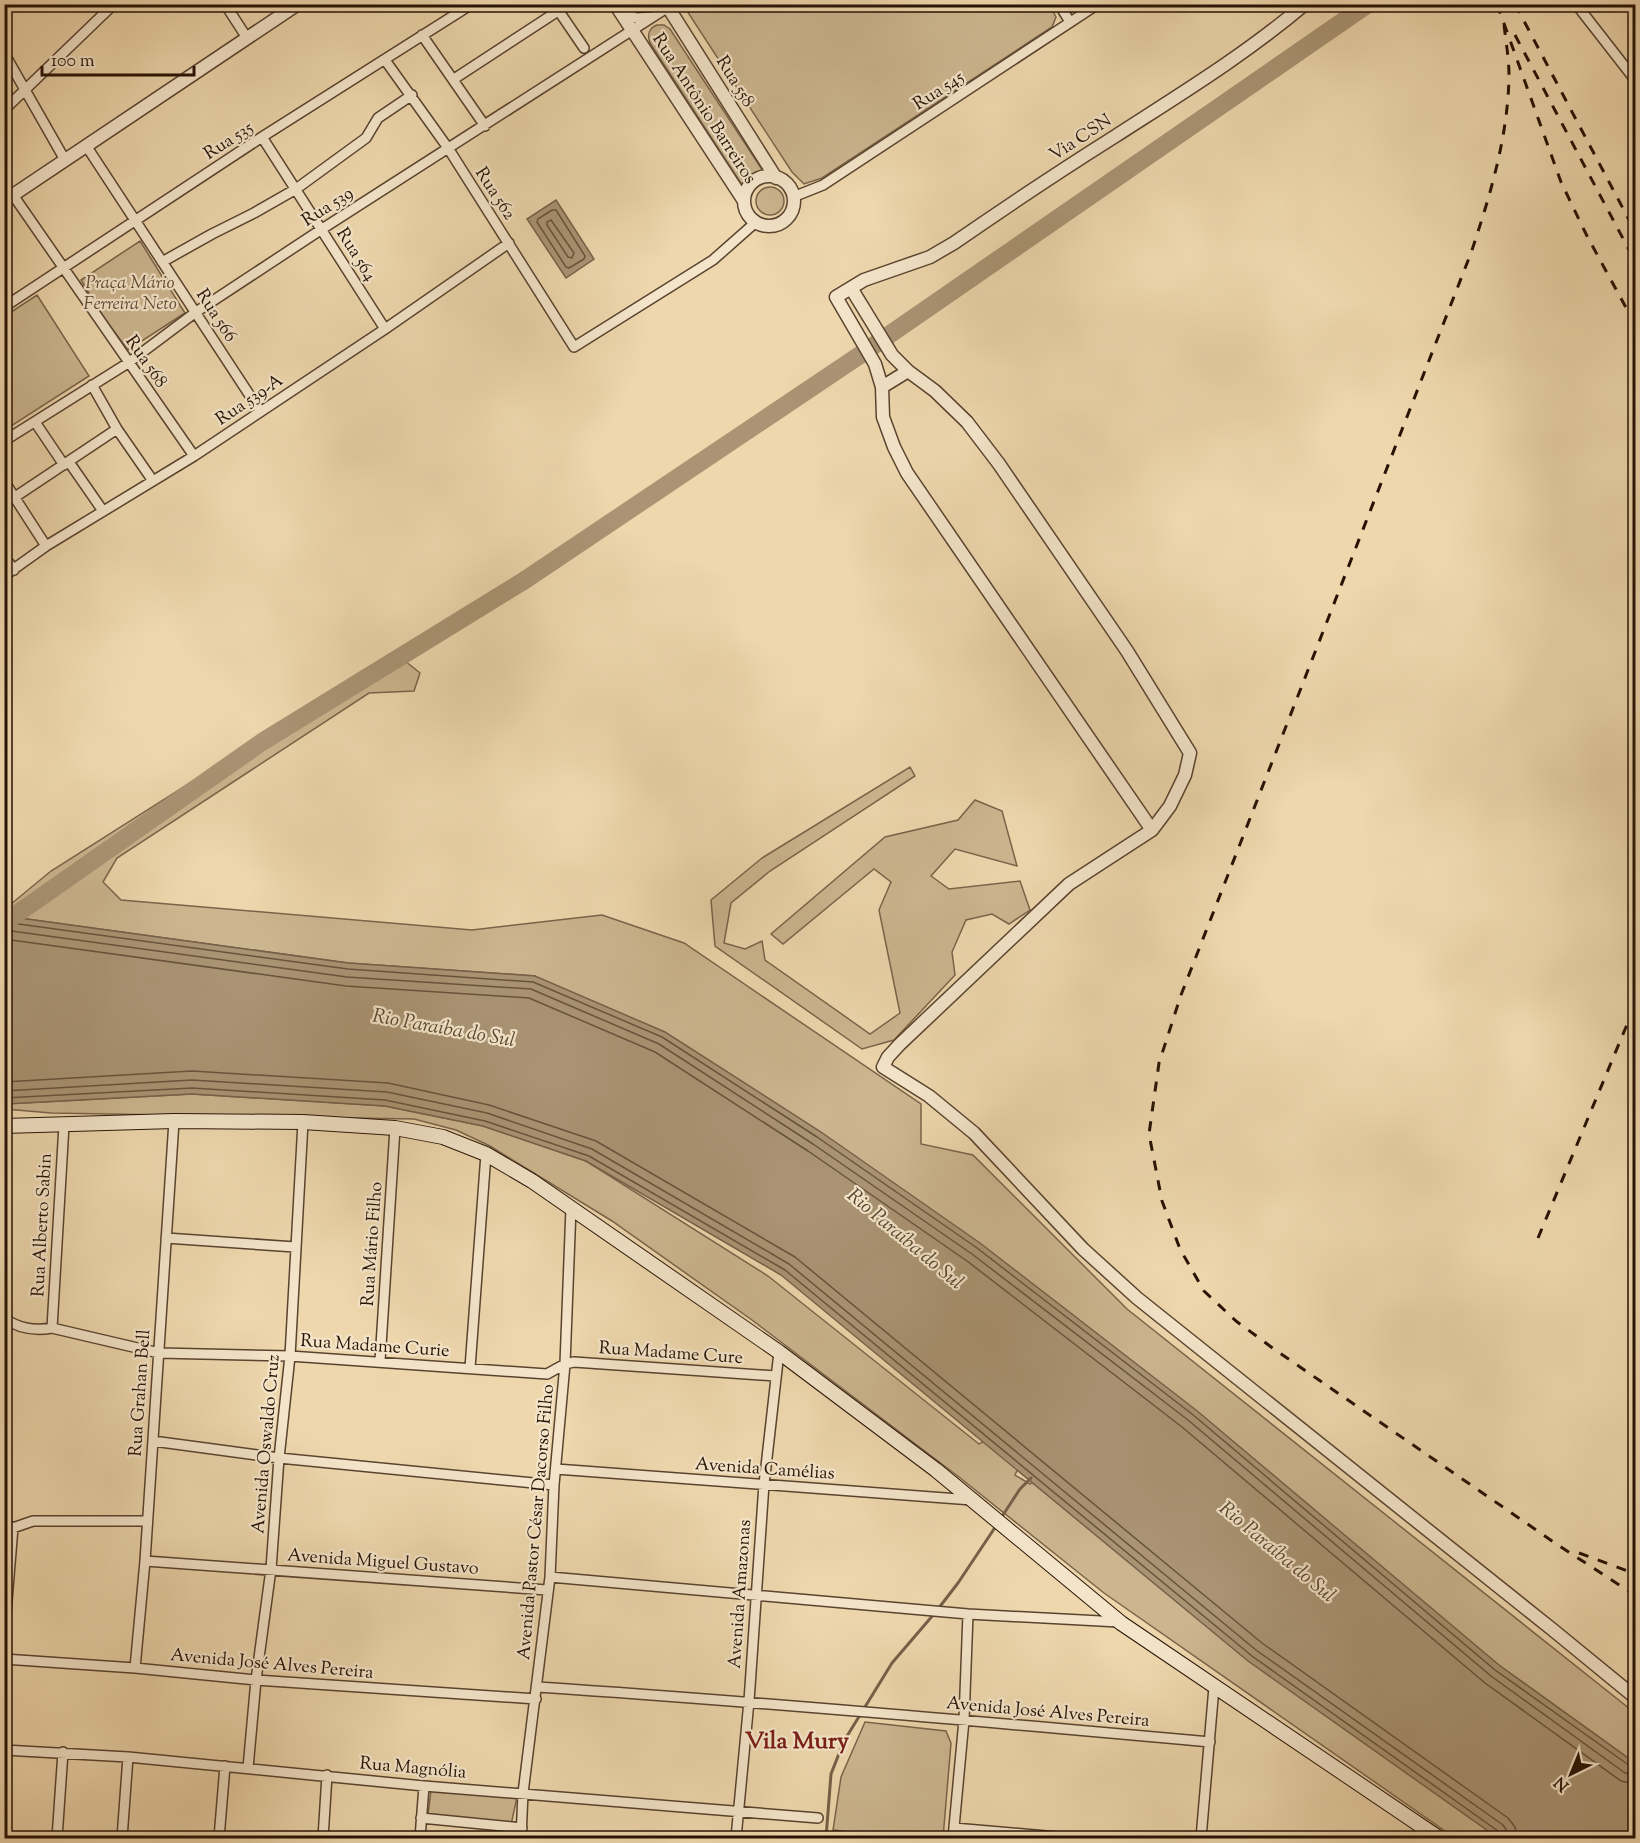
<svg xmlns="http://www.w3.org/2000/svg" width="1640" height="1843" font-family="'Sorts Mill Goudy',serif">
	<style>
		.green { fill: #ccb690; stroke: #7a644a; stroke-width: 1.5 }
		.water { fill: #aa9474; stroke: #766048; stroke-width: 1.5 }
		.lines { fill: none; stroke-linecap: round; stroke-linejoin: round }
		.shore { stroke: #68533c; stroke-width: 1.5 }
		.stream { stroke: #766048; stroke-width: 3 }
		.river { stroke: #aa9474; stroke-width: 18 }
		.minor-casing { stroke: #59432f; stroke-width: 12 }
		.tertiary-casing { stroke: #59432f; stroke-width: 15 }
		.secondary-casing { stroke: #271205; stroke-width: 16 }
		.minor { stroke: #f4e5ca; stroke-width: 9 }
		.tertiary { stroke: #f4e5ca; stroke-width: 12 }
		.secondary { stroke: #f4e5ca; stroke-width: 14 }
		.rail { stroke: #271205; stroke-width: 3; stroke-dasharray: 10 10; stroke-linecap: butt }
		.labels { text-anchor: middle; stroke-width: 4.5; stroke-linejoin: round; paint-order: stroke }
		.street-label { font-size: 18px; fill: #271205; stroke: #f4e5ca }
		.park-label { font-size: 18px; font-style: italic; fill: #614b36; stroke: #f4e5ca }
		.water-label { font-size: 20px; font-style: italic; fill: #5b4631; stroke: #f4e5ca }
		.district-label { font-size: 24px; font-weight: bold; fill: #7a1f14; stroke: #f4e5ca }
	</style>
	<rect width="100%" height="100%" fill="#eed7ad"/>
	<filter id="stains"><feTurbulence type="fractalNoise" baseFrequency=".00333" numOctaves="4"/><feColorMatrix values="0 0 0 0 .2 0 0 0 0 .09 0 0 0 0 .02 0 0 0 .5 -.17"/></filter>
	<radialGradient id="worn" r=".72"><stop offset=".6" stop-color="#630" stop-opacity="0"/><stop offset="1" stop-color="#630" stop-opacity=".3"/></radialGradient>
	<path class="green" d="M625 5H651C644 17 633 14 625 5Z
		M685 5 1049 4 1056 17 1052 27 822 178 804 184 792 172 687 11Z
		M657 25H664L670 29 763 171 750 177 742 185 650 43C647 35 649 28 657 25Z
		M756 201a14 14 0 1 1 28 0a14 14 0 1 1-28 0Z
		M140 241 185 313 128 350 104 318 81 280Z
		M37 295 89 376 5 430V316Z
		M395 653 420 673 414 691 369 693 117 858 103 882 121 900 472 930 602 915 684 943 921 1104V1144L973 1155 1127 1309 1635 1713V1763L535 976 348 963 5 916V909L51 871Z
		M910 767 915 776 770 871 731 903 724 943 745 949 762 941 765 960 870 1034 900 1013 879 910 891 882 874 869 783 944 771 934 885 837 958 820 975 800 1002 811 1017 866 955 849 931 876 949 889 1020 881 1030 910 1009 924 992 914 966 920 952 952 955 975 894 1040 862 1049 715 946 711 900 762 858Z
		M192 1094 385 1106 483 1126 586 1161 768 1276 979 1444 1006 1432 1028 1447 1015 1475 1030 1484 1047 1470 1503 1838H1455L1104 1593 959 1477 752 1320 612 1221 490 1146 456 1130 414 1119 51 1113 5 1109V1104Z
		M865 1722 946 1731 951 1743 943 1838H905L833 1830 841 1777Z
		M431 1790 517 1797 511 1825 428 1815Z"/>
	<path class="water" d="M556 200 594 259 566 278 527 219Z
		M5 916 348 963 535 976 665 1032 821 1132 980 1243 1196 1410 1499 1665 1635 1763V1838H1498L1248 1661 781 1275 586 1161 483 1126 385 1106 192 1094 5 1104Z"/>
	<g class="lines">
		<path class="shore" d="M552 210H556L585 256 584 259 569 268 566 267 537 222 538 219Z
			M551 220 574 253 572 258 568 257 547 225V222Z
			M4 922 348 969 533 982 662 1037 817 1137 977 1248 1192 1414 1495 1670 1630 1766 1636 1768
			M4 930 347 977 531 989 659 1044 813 1144 972 1254 1188 1420 1491 1676 1625 1773 1636 1775
			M4 939 346 986 529 998 655 1052 808 1151 967 1261 1182 1427 1485 1683 1621 1781 1636 1784
			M4 1082 192 1071 388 1083 489 1105 596 1141 795 1257 1262 1643 1508 1818 1515 1827 1517 1838
			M4 1091 192 1080 387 1092 487 1113 592 1149 789 1264 1256 1650 1503 1825 1507 1831 1508 1838
			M4 1098 192 1088 385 1100 485 1121 589 1156 785 1270 1252 1656 1498 1831 1501 1838"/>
		<path class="stream" d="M1001 1518 1020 1489 1031 1478
			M938 1609 958 1583 996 1526
			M826 1838 831 1774 844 1741 892 1663 934 1614"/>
		<path class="river" d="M4 923 262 742 525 580 860 355 1368 4"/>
		<defs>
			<path id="minor" d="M225 4 247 38
				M554 4 584 48
				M1059 4 1070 22
				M1576 4 1636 81
				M620 10 636 18 652 17
				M422 35 485 126
				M4 53 65 160
				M385 60 448 148 574 347 713 260 756 222
				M454 79 558 11
				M4 110 114 4
				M262 137 385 329
				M87 147 260 411
				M13 195 194 456
				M793 197 823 185 1098 4
				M162 262 212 234 254 213 296 189 366 138 378 118 412 95
				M4 307 262 137 472 4
				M92 385 117 429 153 481
				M35 422 64 465
				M4 441 128 363 196 312 322 229 673 4
				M69 462 103 511
				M4 481 46 546
				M15 497 117 429
				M4 556 14 570
				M4 576 46 546 194 456 385 329 509 243
				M166 1238 295 1247
				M4 1318C19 1329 34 1331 52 1328L159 1353 290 1356 547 1374 565 1364 574 1362 775 1376
				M52 1328 64 1125
				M380 1361 395 1128
				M470 1368 486 1154
				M153 1441 279 1458 554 1485
				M556 1469 972 1500
				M4 1531 33 1521H147
				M145 1561 547 1590
				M550 1577 968 1614 1119 1622
				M4 1638 13 1527
				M4 1659 135 1668 256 1680 536 1699
				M135 1668 145 1561 174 1121
				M538 1687C762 1702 986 1722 1210 1742
				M4 1750 128 1757 424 1786 818 1818
				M248 1768 256 1680 271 1569 279 1458 290 1356 303 1122
				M421 1818 522 1828
				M954 1828 1069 1838
				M57 1838 63 1752
				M122 1838 128 1757
				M219 1838 225 1766
				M323 1838 327 1775
				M420 1838 424 1786
				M521 1838 523 1793 550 1577 554 1485 565 1364 571 1208
				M736 1838 749 1701 764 1484 779 1352
				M953 1838 964 1720 968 1614
				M1201 1838 1214 1687"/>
			<path id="tertiary" d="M615 4 744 201
				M666 4 776 178
				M744 201a25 25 0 1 1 50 0a25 25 0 1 1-50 0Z
				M4 201 298 4
				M851 288 892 355 908 371 935 391 967 422 999 464 1127 651 1190 753 1185 775 1170 806 1152 830 1069 884 900 1044 888 1057 883 1067 929 1096 974 1133 1083 1249 1137 1298 1553 1630 1636 1698
				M882 387 908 371
				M1152 830 907 473 894 447 883 417 882 387 875 364 836 297 864 280 930 257 954 243C1006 207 1060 171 1114 137 1179 95 1245 55 1305 4"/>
			<path id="secondary" d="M4 1126 174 1121 303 1122 395 1128 443 1137 486 1154 532 1181 779 1352 936 1470 1121 1623 1439 1838"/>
		</defs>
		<use href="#minor" class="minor-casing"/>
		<use href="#tertiary" class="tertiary-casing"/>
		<use href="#secondary" class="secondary-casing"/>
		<use href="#minor" class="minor"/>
		<use href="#tertiary" class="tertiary"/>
		<use href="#secondary" class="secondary"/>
		<path class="rail" d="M1497 4 1561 182 1587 236 1636 326
			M1515 4 1636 233
			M1504 25C1506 42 1509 59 1509 76 1508 137 1490 196 1471 253L1181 995 1159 1063 1149 1134 1162 1201 1180 1249 1204 1291 1236 1321 1274 1349 1555 1543 1636 1596
			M1515 35 1636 263
			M1538 1238 1636 1003
			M1579 1553 1636 1574"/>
	</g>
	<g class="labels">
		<g class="street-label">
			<text transform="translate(736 81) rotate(58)" y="6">Rua 558</text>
			<text transform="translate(938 90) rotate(-33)" y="6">Rua 545</text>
			<text transform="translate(705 108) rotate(57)" y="6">Rua Antônio Barreiros</text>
			<text transform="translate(1080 137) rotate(-33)" y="6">Via CSN</text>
			<text transform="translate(228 140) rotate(-33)" y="6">Rua 535</text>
			<text transform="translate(496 193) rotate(57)" y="6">Rua 562</text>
			<text transform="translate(327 206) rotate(-33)" y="6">Rua 539</text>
			<text transform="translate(357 254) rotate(58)" y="6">Rua 564</text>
			<text transform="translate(217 315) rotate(57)" y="6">Rua 566</text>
			<text transform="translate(147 361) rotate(55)" y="6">Rua 568</text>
			<text transform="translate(249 399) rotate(-34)" y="6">Rua 539-A</text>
			<text transform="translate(41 1225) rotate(-87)" y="6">Rua Alberto Sabin</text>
			<text transform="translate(371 1244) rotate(-86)" y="6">Rua Mário Filho</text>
			<text transform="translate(375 1345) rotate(4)" y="6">Rua Madame Curie</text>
			<text transform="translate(671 1352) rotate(4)" y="6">Rua Madame Cure</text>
			<text transform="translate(139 1393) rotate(-86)" y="6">Rua Grahan Bell</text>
			<text transform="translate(265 1444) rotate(-85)" y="6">Avenida Oswaldo Cruz</text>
			<text transform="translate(765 1468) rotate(4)" y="6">Avenida Camélias</text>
			<text transform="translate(535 1522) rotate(-85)" y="6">Avenida Pastor César Dacorso Filho</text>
			<text transform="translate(383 1561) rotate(4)" y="6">Avenida Miguel Gustavo</text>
			<text transform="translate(739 1594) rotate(-86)" y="6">Avenida Amazonas</text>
			<text transform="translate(272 1663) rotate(5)" y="6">Avenida José Alves Pereira</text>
			<text transform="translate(1048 1711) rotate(5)" y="6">Avenida José Alves Pereira</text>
			<text transform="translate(413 1767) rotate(5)" y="6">Rua Magnólia</text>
		</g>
		<g class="park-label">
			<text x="130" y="288">Praça Mário<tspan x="130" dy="21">Ferreira Neto</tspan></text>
		</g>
		<g class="water-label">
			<text transform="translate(444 1027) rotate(10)" y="7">Rio Paraíba do Sul</text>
			<text transform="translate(906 1238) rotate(40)" y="7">Rio Paraíba do Sul</text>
			<text transform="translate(1278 1551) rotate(40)" y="7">Rio Paraíba do Sul</text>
		</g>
		<g class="district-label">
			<text x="797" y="1748">Vila Mury</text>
		</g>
	</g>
	<rect width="1640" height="1843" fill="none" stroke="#eed7ad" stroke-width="24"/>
	<rect x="6" y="6" width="1628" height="1831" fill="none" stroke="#271205" stroke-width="3"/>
	<rect x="12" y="12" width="1616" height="1819" fill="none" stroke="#271205" stroke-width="1.5"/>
	<g transform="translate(1571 1774) rotate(223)" stroke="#f4e5ca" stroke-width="4.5" paint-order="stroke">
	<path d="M0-4.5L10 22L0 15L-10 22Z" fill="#271205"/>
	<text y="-9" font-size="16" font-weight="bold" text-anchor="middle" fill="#271205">N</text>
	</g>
	<path d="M42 66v9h152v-9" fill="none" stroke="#271205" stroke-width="3"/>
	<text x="51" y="66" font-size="18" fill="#271205" stroke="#f4e5ca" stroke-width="4.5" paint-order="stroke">100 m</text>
	<rect width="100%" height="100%" filter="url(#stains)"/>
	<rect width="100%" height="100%" fill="url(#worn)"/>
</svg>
